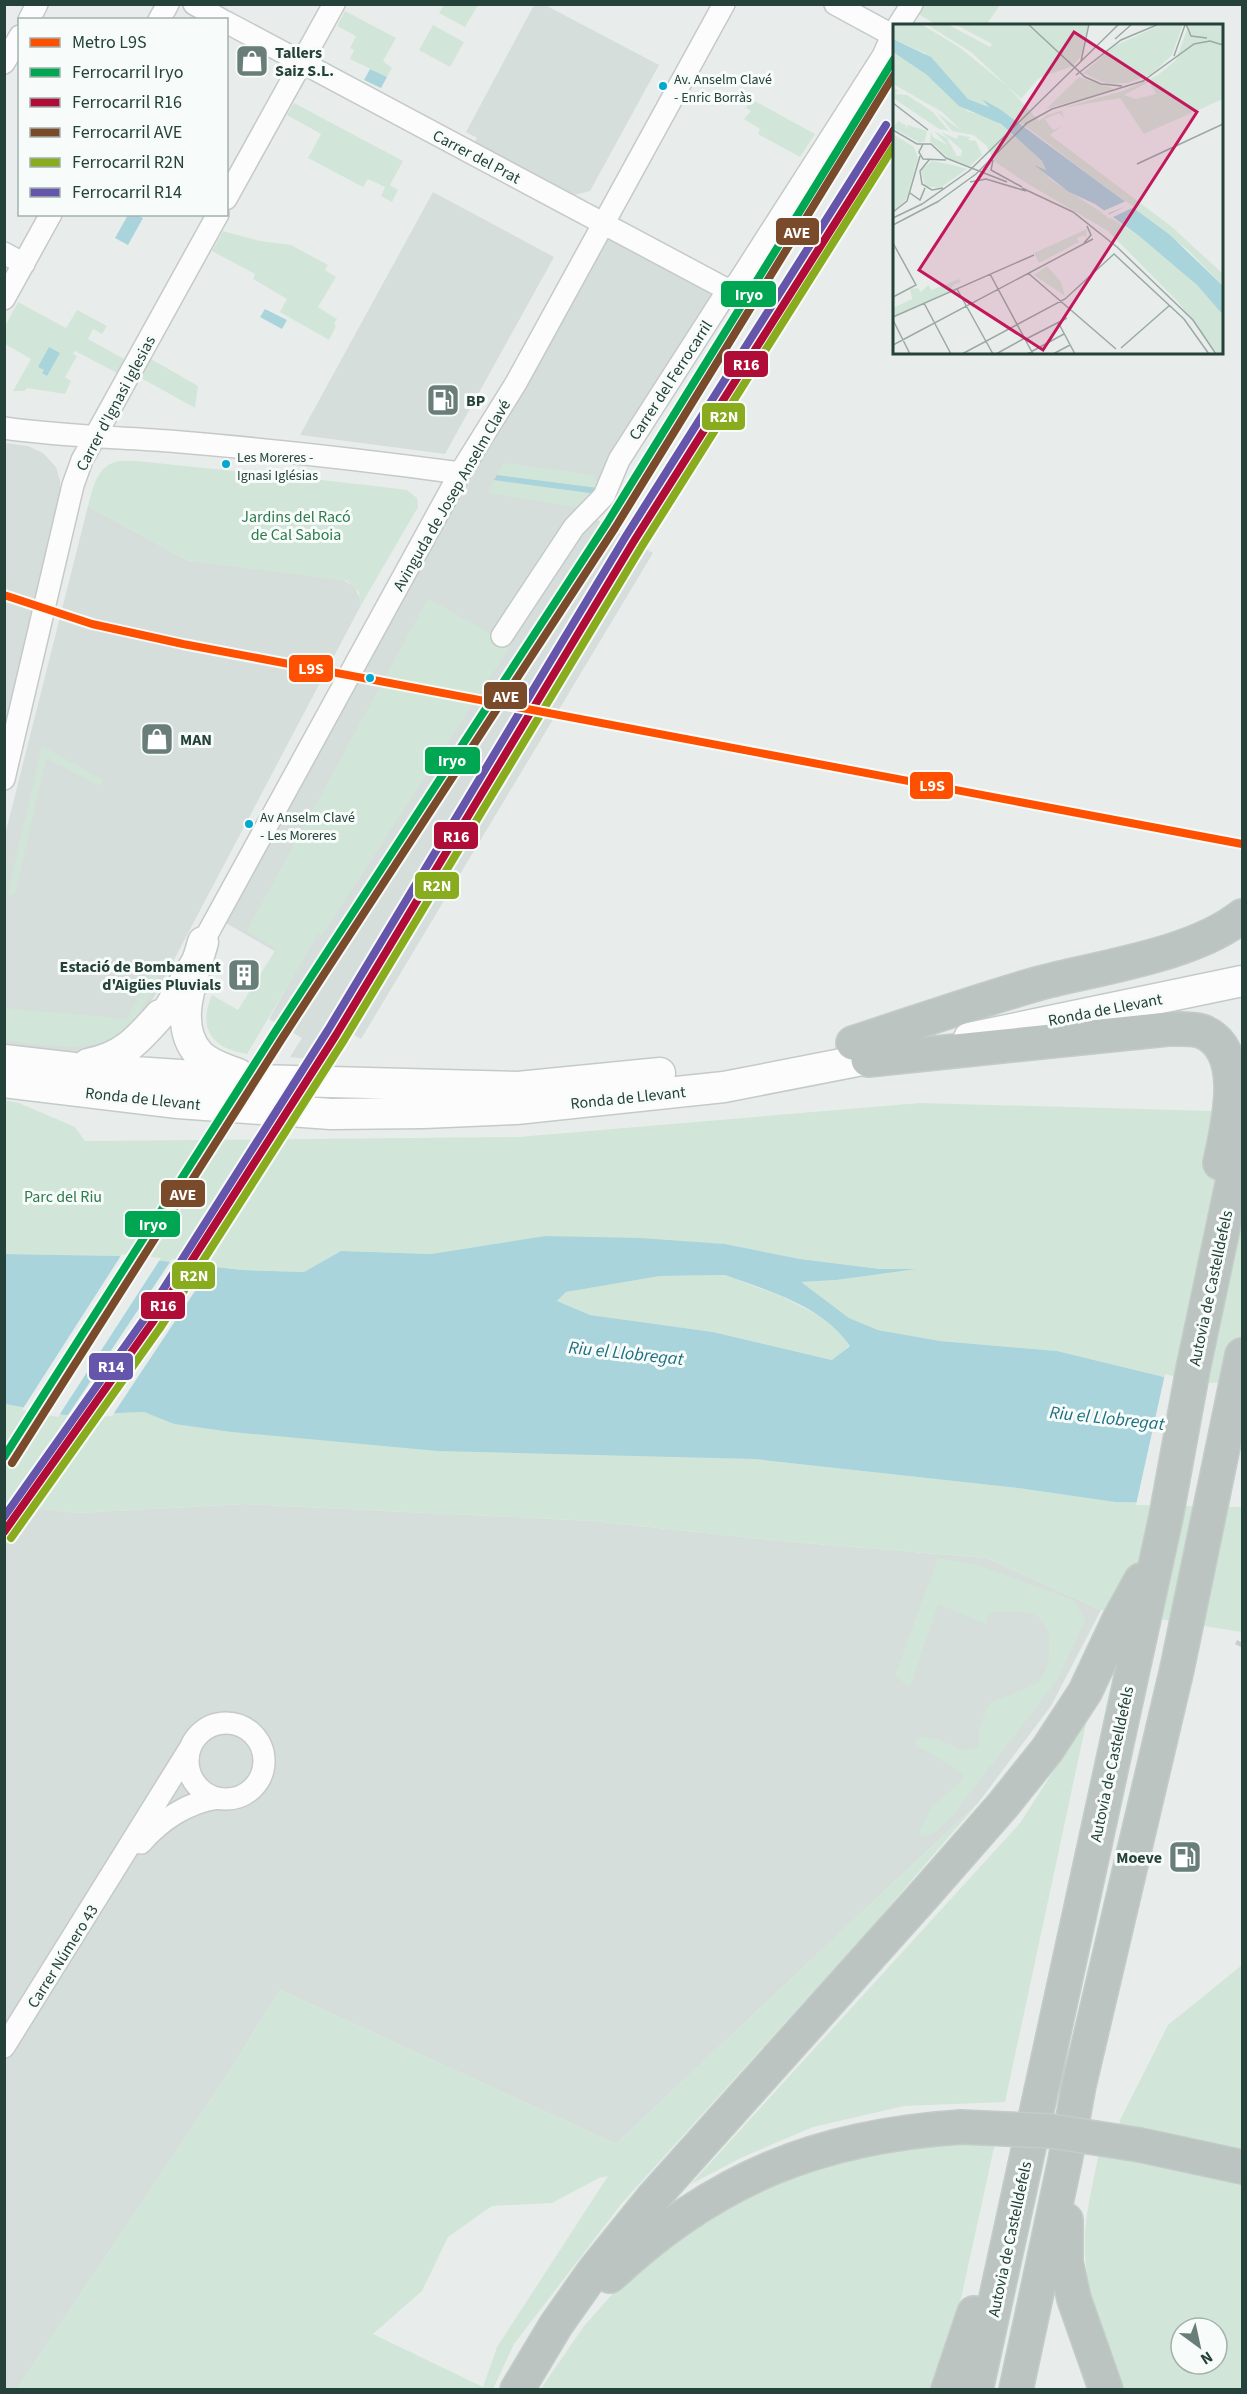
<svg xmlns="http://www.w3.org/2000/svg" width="1247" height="2394" font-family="'Source Sans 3',sans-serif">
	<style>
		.built { fill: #d6dedb }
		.green { fill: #d1e6d8; fill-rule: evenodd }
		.water { fill: #a9d4db; fill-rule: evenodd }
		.pier { fill: #e8edeb }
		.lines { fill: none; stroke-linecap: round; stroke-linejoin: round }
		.minor-casing { stroke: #c5cac8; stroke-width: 24 }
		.secondary-casing { stroke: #c3cbc8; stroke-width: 33 }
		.motorway-casing { stroke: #c3ccc9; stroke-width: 36 }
		.minor { stroke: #fcfcfc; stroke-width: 21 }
		.secondary { stroke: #fcfcfc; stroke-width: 30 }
		.motorway { stroke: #bcc4c2; stroke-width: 33 }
		.rail { stroke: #c9cdcc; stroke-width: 4.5; stroke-dasharray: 12 6; stroke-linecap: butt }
		.motorway-bridge-casing { stroke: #c3ccc9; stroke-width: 36; stroke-linecap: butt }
		.motorway-bridge { stroke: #bcc4c2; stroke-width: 33 }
		.rail-1-casing { stroke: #f7fbf9; stroke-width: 12 }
		.rail-2-casing { stroke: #f7fbf9; stroke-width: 12 }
		.rail-3-casing { stroke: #f7fbf9; stroke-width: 12 }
		.rail-4-casing { stroke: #f7fbf9; stroke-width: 12 }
		.rail-5-casing { stroke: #f7fbf9; stroke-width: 12 }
		.rail-1 { stroke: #00a651; stroke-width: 8 }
		.rail-2 { stroke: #af0d38; stroke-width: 8 }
		.rail-3 { stroke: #7a4b2a; stroke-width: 8 }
		.rail-4 { stroke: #89ac1e; stroke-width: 8 }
		.rail-5 { stroke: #6556ac; stroke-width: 8 }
		.metro-1-casing { stroke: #f7fbf9; stroke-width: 12 }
		.metro-1 { stroke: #fe5000; stroke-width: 8 }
		.bus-dot { fill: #00a9ce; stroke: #f7fbf9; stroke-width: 2 }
		.labels { text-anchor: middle; stroke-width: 6; stroke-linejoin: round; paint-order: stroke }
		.bus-label { font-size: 14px; fill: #24423a; stroke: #f7fbf9; text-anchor: start }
		.poi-label { font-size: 16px; font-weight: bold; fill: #24423a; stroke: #f7fbf9; text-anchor: start }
		.street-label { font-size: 16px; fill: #24423a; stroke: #f7fbf9 }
		.park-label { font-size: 16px; fill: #2d7a4b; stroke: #f7fbf9 }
		.water-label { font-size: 18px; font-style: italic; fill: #1c6f80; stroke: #f7fbf9 }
		.inset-road { fill: none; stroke: #9aa9a4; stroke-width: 1.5 }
		.view { fill: #c2185b; fill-opacity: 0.15; stroke: #c2185b; stroke-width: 3 }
		.inset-edge { fill: none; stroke: #24423a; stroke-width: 3 }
		.line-badge { stroke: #f7fbf9; stroke-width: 2 }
		.badge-label { font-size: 16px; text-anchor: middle; font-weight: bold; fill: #fff }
	</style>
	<rect width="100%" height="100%" fill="#e8edeb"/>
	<path class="built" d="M534 5H545L659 65 590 191 575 195 559 187 475 142 477 138 466 132Z
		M433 192 554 257 445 454 300 435Z
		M607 238H616L734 301 596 519 653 553 361 1039 331 1022 306 1059 290 1057 302 1038 269 1019 299 965 224 922 443 525 602 242Z
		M5 443 28 446 43 453 56 467 60 480V503L5 735Z
		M88 506 187 560 343 580 355 587 361 601 360 607 157 992 128 1038 90 1053 5 1046V835Z
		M5 1504 76 1513 245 1504 593 1521 780 1541 987 1558 1101 1610 1051 1706 978 1803 616 2144 280 1990 226 2077 17 2389 5 2390Z"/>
	<path class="green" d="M444 5V4L478 5 465 27 439 13Z
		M920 5H1000L986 25H937L915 12Z
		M345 11 396 38 383 61 392 68 387 77 350 59 354 50 350 48 356 36 337 26Z
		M433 25 464 42 450 67 419 50Z
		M751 99 815 134 800 157 758 134 760 129 744 119 751 111 746 108Z
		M294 103 403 161 390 185 398 190 392 202 381 196 385 187 368 179 363 187 308 158 321 134 287 115Z
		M223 231 260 241 291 245 328 265 325 270 336 277 318 307 337 319 334 324 336 326 329 340 280 312 287 299 253 279 255 274 212 251Z
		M18 302 66 328 77 310 107 326 102 334 93 329 88 339 126 360 119 374 75 351 73 354 77 356 65 377 71 381 65 394 27 388 24 391H13L31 359 5 344V326Z
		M151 359 198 386 195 408 141 378Z
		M119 461H138C228 471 317 478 407 490L417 498 418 507 360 607 359 592 347 581 187 560 88 506C93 487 97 465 119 461Z
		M504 463 593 475 601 490 582 508 487 493 494 480 597 494V488L497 475Z
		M428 599 511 645 322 935 319 933 247 1054C212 1049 197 1028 212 995L238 1010 276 949 247 931Z
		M42 746 103 780 100 786 46 758 15 893 10 895 8 894Z
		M160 958 166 961C156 979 142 1012 130 1027 105 1056 39 1045 5 1040V1008L127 1019Z
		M4 1100 19 1103 75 1127 85 1141 518 1137 920 1103 1214 1111 1242 1129V1385L1201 1386 1057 1351 940 1341 878 1330 849 1318 800 1282 836 1280 909 1269H880L800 1259 725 1244 545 1236 431 1254 341 1251 304 1272 242 1270 119 1256 5 1254Z
		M725 1275 781 1296 831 1322 850 1345 833 1360 713 1332 590 1315 557 1301 566 1292 660 1276Z
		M4 1404 64 1415 144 1412 174 1424 231 1432 619 1454 754 1459 1018 1488 1115 1502 1242 1504V1632L1101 1610 987 1558 780 1541 593 1521 245 1504 76 1513 5 1504Z
		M938 1558 977 1565 1073 1600 1085 1620 1057 1680 952 1816 937 1831 923 1837 919 1833 932 1807 963 1780 962 1774 958 1770 915 1744 917 1738C945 1733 956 1759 979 1747V1729L989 1704C1003 1696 1030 1690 1040 1680 1053 1665 1055 1622 1033 1614 1026 1611 1001 1612 992 1612L987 1616 986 1624 938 1604 910 1687 895 1676Z
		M1087 1719 1005 2102 904 2106 813 2127 743 2157 691 2184 1020 1823Z
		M978 1803 869 1930 622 2203 514 2344 493 2389H17L226 2077 280 1990 616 2144ZM608 2176 497 2347 483 2387 373 2334 422 2291 448 2237 492 2206 552 2203 599 2178Z
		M1242 1965V2389H1122C1106 2345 1087 2301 1085 2253 1083 2219 1093 2185 1099 2152L1117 2156 1120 2120 1168 2025ZM1181 2328H1217V2364H1181Z
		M995 2143 959 2308 933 2389 540 2390 584 2326 624 2281 714 2213 811 2167 925 2144Z"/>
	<path class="water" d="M370 69 387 77 381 88 364 80Z
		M128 215H137L143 218 128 245 115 238Z
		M265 309 287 320 282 329 260 317Z
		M49 347 60 353 47 376 42 373 44 370 38 367Z
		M497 475 598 488 597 494 494 480Z
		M545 1236 640 1238 725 1244 800 1259 880 1269H916L836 1280 801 1282 849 1318 878 1330 940 1341 1057 1351 1201 1386 1242 1504 1115 1502 1018 1488 754 1459 438 1451 231 1432 174 1424 144 1412 64 1415 5 1404 4 1254 119 1256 242 1270 304 1272 341 1251 431 1254ZM725 1275C769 1291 823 1306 850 1346L832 1360 713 1332 590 1315 557 1301 566 1292 660 1276Z"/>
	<path class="pier" d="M122 1254 161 1258 58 1417 22 1410Z
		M172 1259 213 1264 112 1416 66 1418Z
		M1165 1374 1201 1383 1242 1382V1507L1136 1505Z"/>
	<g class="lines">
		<defs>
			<path id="minor" d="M194 4 222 20
				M835 4 892 35
				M29 20 37 4
				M159 20 168 4
				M226 22 728 290
				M898 26 912 4
				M4 63 20 36
				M226 199 334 4
				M4 253 24 264
				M4 299 51 214
				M4 428C60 436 113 437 169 441 266 449 364 460 460 473
				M502 636 574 527 604 496 619 460 728 290 737 284 883 56 894 31
				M4 779 73 485 82 460 218 214
				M160 1015 203 942 460 473 516 383 724 4
				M188 1761a38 38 0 1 1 76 0a38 38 0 1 1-76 0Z
				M141 1843C161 1820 188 1802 218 1798
				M4 2047 190 1748"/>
			<path id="secondary" d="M203 942C194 976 171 1025 200 1055 210 1065 225 1069 238 1074
				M969 1038 1242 981
				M4 1060 74 1068 255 1080 518 1087 660 1073
				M88 1064C123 1057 137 1041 160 1015
				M4 1082 178 1103 331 1114 423 1113 516 1109 724 1087 893 1054"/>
			<path id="motorway" d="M853 1043C915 1023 977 1001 1040 983 1101 967 1193 955 1242 916
				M868 1060 1168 1029C1179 1029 1191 1028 1201 1031 1247 1048 1229 1122 1220 1163
				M1140 2145 1242 2167
				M1066 2220V2262L1074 2299 1106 2390
				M610 2276C714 2178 820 2136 961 2127
				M517 2390 556 2325 594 2271 652 2199 925 1894 1003 1805 1047 1750 1085 1692 1118 1622 1141 1580
				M948 2390 974 2313
				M976 2390 1166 1517 1193 1369 1242 1138
				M1016 2390 1065 2161 1079 2085 1177 1669 1242 1355"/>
		</defs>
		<use href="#minor" class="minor-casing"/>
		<use href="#secondary" class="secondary-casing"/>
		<use href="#motorway" class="motorway-casing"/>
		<use href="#minor" class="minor"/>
		<use href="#secondary" class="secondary"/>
		<use href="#motorway" class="motorway"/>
		<path class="rail" d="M1236 1642 1242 1645"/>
		<defs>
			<path id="motorway-bridge" d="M961 2127 1051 2131 1140 2145"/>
		</defs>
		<use href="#motorway-bridge" class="motorway-bridge-casing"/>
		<use href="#motorway-bridge" class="motorway-bridge"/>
		<defs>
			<path id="rail-1" d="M4 1457 275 1032 607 523 894 59"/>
			<path id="rail-2" d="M4 1532 152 1323 336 1035 634 541 894 130"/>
			<path id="rail-3" d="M12 1463 283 1037 615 528 894 75"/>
			<path id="rail-4" d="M11 1538 160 1328 344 1040 642 546 894 146"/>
			<path id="rail-5" d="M4 1517 145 1318 328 1030 626 536 886 125"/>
		</defs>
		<use href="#rail-1" class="rail-1-casing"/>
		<use href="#rail-2" class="rail-2-casing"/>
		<use href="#rail-3" class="rail-3-casing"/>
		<use href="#rail-4" class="rail-4-casing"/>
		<use href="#rail-5" class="rail-5-casing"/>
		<use href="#rail-1" class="rail-1"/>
		<use href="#rail-2" class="rail-2"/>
		<use href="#rail-3" class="rail-3"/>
		<use href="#rail-4" class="rail-4"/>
		<use href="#rail-5" class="rail-5"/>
		<defs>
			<path id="metro-1" d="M4 595 92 624 183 644 1242 844"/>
		</defs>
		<use href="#metro-1" class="metro-1-casing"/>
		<use href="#metro-1" class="metro-1"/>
	</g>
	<defs>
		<symbol id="shop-square" viewBox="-11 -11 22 22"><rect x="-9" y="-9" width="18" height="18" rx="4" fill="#697e78" stroke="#f7fbf9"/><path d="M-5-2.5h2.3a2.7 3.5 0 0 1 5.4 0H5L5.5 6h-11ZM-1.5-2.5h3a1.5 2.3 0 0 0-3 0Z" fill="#fff"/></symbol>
		<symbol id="fuel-square" viewBox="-11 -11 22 22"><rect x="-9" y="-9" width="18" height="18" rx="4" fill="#697e78" stroke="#f7fbf9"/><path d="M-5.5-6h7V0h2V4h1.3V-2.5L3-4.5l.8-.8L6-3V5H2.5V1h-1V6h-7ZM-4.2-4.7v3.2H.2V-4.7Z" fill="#fff"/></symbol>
		<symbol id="building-square" viewBox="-11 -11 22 22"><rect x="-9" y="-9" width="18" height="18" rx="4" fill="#697e78" stroke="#f7fbf9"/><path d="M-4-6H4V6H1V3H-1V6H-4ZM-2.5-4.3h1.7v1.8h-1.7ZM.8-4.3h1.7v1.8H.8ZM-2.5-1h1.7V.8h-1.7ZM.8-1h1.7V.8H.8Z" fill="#fff"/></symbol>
	</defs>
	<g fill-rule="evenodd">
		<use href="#shop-square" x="233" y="42" width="38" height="38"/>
		<use href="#fuel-square" x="424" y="381" width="38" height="38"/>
		<use href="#shop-square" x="138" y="720" width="38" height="38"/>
		<use href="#building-square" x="225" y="956" width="38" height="38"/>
		<use href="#fuel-square" x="1166" y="1838" width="38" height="38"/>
	</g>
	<g class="bus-dot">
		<circle cx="663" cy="86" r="5"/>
		<circle cx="226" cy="464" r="5"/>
		<circle cx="370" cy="678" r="5"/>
		<circle cx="249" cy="824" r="5"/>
	</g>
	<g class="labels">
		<g class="bus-label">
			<text x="674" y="84">Av. Anselm Clavé<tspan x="674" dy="18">- Enric Borràs</tspan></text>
			<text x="237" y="462">Les Moreres -<tspan x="237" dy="18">Ignasi Iglésias</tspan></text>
			<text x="260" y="822">Av Anselm Clavé<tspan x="260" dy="18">- Les Moreres</tspan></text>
		</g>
		<g class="poi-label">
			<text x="275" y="58">Tallers<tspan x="275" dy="18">Saiz S.L.</tspan></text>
			<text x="466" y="406">BP</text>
			<text x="180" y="745">MAN</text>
			<text x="221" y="972" text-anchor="end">Estació de Bombament<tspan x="221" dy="18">d'Aigües Pluvials</tspan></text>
			<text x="1162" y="1863" text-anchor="end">Moeve</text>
		</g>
		<g class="street-label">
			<text transform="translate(477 156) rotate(28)" y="6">Carrer del Prat</text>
			<text transform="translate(670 380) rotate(-57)" y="6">Carrer del Ferrocarril</text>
			<text transform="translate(115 403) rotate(-62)" y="6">Carrer d'Ignasi Iglesias</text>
			<text transform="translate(451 495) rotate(-60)" y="6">Avinguda de Josep Anselm Clavé</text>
			<text transform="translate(1105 1009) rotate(-11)" y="6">Ronda de Llevant</text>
			<text transform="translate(628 1097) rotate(-6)" y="6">Ronda de Llevant</text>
			<text transform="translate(143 1098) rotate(6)" y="6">Ronda de Llevant</text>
			<text transform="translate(1210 1288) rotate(-78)" y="6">Autovia de Castelldefels</text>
			<text transform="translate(1111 1764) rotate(-78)" y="6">Autovia de Castelldefels</text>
			<text transform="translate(62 1956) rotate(-58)" y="6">Carrer Número 43</text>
			<text transform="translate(1009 2239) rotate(-78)" y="6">Autovia de Castelldefels</text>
		</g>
		<g class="park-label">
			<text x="296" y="522">Jardins del Racó<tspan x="296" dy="18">de Cal Saboia</tspan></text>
			<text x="63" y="1202">Parc del Riu</text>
		</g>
		<g class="water-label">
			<text transform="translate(626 1353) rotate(6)" y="6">Riu el Llobregat</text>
			<text transform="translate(1107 1418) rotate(6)" y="6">Riu el Llobregat</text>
		</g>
	</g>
	<g transform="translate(893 24)">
		<rect width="330" height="330" fill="#e8edeb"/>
		<path d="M0 0H28L66 23 114 62 146 97 154 91 177 84 169 87 171 94 166 89 152 95 160 106 169 102 157 111 279 203 330 250V262L295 226 136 105 89 75 97 83 75 75 32 29 0 15ZM33 0H54L97 23 99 20 62 0H195L188 32 180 42 146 54 128 75 78 28ZM270 0H290L279 31 259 50 235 59 214 60 190 49 221 22ZM296 0H330V75L251 110 227 74 169 84 230 67 265 51 283 36ZM256 58 263 70 243 75 231 71ZM0 28 34 51 74 87 102 95 149 137 153 147 146 144 158 156 246 212 304 261 330 291V330H325L285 278 215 207 130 157 101 137 93 121 80 111 59 107 44 89 68 106 49 88 0 60ZM186 53 222 65 153 85ZM0 63 5 67 1 70 14 71 40 88 56 107 46 105 0 74ZM5 97 13 101 12 105 15 101 34 107 32 117 27 119 0 104ZM41 107 54 114 64 132H68L69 126 48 108 64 115 65 111 77 113 75 116 83 117 89 131 77 142 55 134 37 117 38 107 40 113 54 121ZM0 110 21 123 25 134 13 176 0 187ZM39 137 56 140 74 145 47 164 32 162 28 146ZM194 205 193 214 191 211 184 214 186 218 146 239 141 229ZM154 242 168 258 172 272 141 251ZM66 255 68 258 59 262 60 266 0 293V284L19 275 17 265 25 264 28 268 35 261 39 266Z" fill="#d1e6d8" fill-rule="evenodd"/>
		<path d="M0 15 38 33 75 75 96 83 89 75 108 86 277 211 330 262V291L304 261 246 212 202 180 176 168 141 141 153 146 149 137 108 100 66 82 34 51 0 28Z" fill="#a9d4db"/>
		<path d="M233 177 241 183 216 195 213 192 231 183 211 191 208 188Z" fill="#e8edeb"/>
		<path class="inset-road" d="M135 0 192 53 208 60 229 62M293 0 298 12 314 14M222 15 239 0M281 32 292 1M188 37 196 0M183 51 228 16 266 0M0 79 35 106M132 100 159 85 250 57 301 20 317 17 330 21M0 106 24 120H38L53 134 114 158M30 120 26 128 30 135 53 136M36 136 27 147 29 160 39 166 50 164M100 136 98 146 129 163M244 140 330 100M77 158 93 155 133 167M129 164 180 188 224 223 300 296 323 330M17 169 27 176 32 164M43 179 83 150 134 99M0 188 14 177 27 132M0 194 29 180 76 147 226 0M0 201 46 177M0 219 23 261 0 273M191 219 198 211 194 202M135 249 223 325M97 250 140 330M64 265 100 330M31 279 58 330M0 293 141 231M0 296 17 330M165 298 182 330M133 315 174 294M0 321 200 215M228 324 277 281M69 330 172 275 221 230 291 295 316 330M103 330 132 314M134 330 171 310M160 330 177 321"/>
		<path class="view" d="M181 8 304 88 150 326 26 246Z"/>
		<rect width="330" height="330" class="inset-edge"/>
	</g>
	<g class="line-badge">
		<rect x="775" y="217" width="45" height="29" rx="6" fill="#7a4b2a"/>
		<rect x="720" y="280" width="57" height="28" rx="6" fill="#00a651"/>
		<rect x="723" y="350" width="46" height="28" rx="6" fill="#af0d38"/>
		<rect x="701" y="402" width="45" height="29" rx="6" fill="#89ac1e"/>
		<rect x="288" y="654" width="46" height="29" rx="6" fill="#fe5000"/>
		<rect x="483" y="681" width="45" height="29" rx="6" fill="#7a4b2a"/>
		<rect x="424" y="746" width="57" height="29" rx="6" fill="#00a651"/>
		<rect x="909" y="771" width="45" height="29" rx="6" fill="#fe5000"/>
		<rect x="433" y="821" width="46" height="29" rx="6" fill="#af0d38"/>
		<rect x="414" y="871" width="46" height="29" rx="6" fill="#89ac1e"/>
		<rect x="160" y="1179" width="46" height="29" rx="6" fill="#7a4b2a"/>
		<rect x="124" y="1210" width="57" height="28" rx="6" fill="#00a651"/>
		<rect x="171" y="1261" width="45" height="29" rx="6" fill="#89ac1e"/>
		<rect x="140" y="1291" width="46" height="29" rx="6" fill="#af0d38"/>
		<rect x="88" y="1352" width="46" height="29" rx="6" fill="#6556ac"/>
	</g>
	<g class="badge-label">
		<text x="797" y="238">AVE</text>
		<text x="749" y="300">Iryo</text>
		<text x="746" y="370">R16</text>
		<text x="724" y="422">R2N</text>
		<text x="311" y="674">L9S</text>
		<text x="506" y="702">AVE</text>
		<text x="452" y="766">Iryo</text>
		<text x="932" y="791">L9S</text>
		<text x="456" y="842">R16</text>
		<text x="437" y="891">R2N</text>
		<text x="183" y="1200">AVE</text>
		<text x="153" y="1230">Iryo</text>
		<text x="194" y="1281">R2N</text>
		<text x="163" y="1311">R16</text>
		<text x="111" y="1372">R14</text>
	</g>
	<rect width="1247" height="2394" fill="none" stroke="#24423a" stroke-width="12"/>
	<rect x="18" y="18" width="210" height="198" fill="#f7fbf9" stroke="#a3b1ad" stroke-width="1.5"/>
	<rect x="30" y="38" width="30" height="9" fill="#fe5000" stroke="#a3b1ad" stroke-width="1.5"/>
	<text x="72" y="48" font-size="18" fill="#24423a">Metro L9S</text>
	<rect x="30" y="68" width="30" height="9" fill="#00a651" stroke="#a3b1ad" stroke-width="1.5"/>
	<text x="72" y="78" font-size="18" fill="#24423a">Ferrocarril Iryo</text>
	<rect x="30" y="98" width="30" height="9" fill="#af0d38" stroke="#a3b1ad" stroke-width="1.5"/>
	<text x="72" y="108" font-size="18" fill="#24423a">Ferrocarril R16</text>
	<rect x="30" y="128" width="30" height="9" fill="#7a4b2a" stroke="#a3b1ad" stroke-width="1.5"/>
	<text x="72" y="138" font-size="18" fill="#24423a">Ferrocarril AVE</text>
	<rect x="30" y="158" width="30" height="9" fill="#89ac1e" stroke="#a3b1ad" stroke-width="1.5"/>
	<text x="72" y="168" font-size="18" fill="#24423a">Ferrocarril R2N</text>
	<rect x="30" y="188" width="30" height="9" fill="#6556ac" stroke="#a3b1ad" stroke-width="1.5"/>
	<text x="72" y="198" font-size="18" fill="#24423a">Ferrocarril R14</text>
	<g transform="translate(1199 2346) rotate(147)"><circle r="28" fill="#f7fbf9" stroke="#a3b1ad" stroke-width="1.5"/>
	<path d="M0-4.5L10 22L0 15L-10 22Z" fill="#697e78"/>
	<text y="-9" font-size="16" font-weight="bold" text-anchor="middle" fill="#24423a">N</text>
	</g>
</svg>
